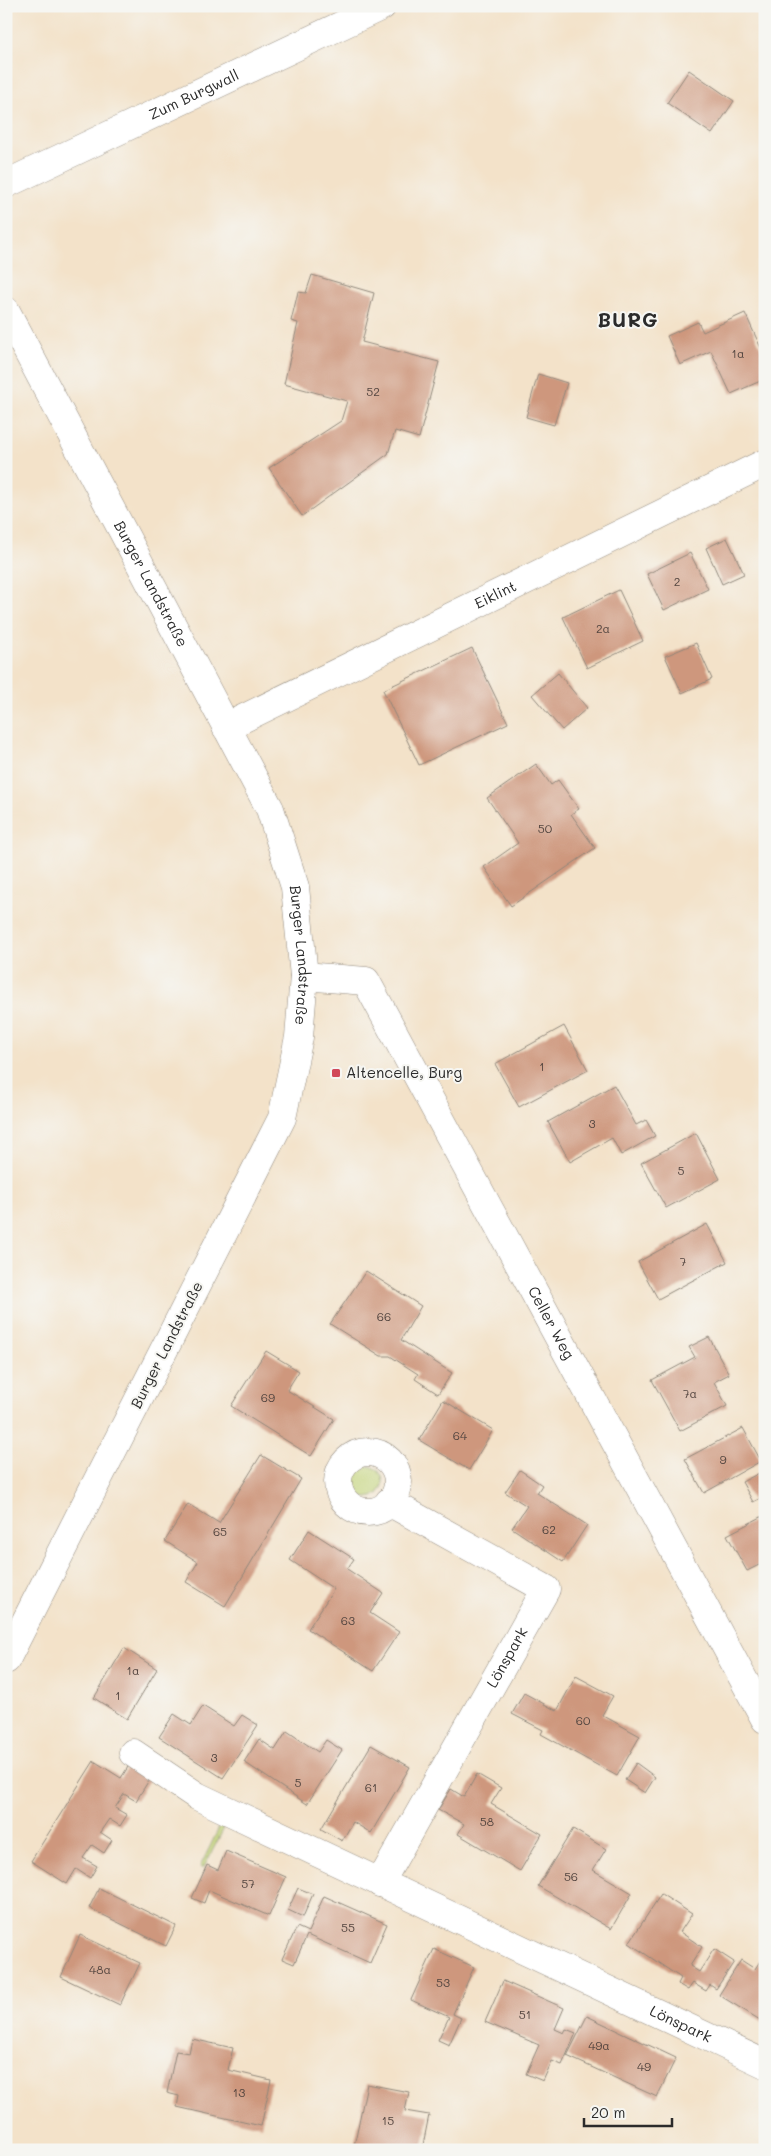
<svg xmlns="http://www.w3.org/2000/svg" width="771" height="2156" font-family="Mali,sans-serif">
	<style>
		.green { fill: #c1d275; stroke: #767e50 }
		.building { fill: #ce977d }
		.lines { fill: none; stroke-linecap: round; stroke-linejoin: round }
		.minor-casing { stroke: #8f867a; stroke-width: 29 }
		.minor { stroke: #fff; stroke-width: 28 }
		.poi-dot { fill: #d1495b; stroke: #f6f6f2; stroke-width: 2 }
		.labels { text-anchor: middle; stroke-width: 4; stroke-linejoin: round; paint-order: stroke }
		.number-label { font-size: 12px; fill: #544640 }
		.street-label { font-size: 15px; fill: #2b2b2b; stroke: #f6f6f2 }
		.poi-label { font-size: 15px; fill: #2b2b2b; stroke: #f6f6f2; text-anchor: start }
		.district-label { font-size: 20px; font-weight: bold; letter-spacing: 1px; fill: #2b2b2b; stroke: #f6f6f2 }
	</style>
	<rect width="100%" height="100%" fill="#f6f6f2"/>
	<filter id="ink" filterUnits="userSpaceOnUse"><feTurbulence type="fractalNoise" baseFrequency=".02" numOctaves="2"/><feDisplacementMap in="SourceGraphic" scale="10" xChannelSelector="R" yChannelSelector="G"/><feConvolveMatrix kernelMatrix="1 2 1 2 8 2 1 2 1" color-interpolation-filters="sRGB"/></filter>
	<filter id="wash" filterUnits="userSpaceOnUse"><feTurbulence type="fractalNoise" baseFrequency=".0096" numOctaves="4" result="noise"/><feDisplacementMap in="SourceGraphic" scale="20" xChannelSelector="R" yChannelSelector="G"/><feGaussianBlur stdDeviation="1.12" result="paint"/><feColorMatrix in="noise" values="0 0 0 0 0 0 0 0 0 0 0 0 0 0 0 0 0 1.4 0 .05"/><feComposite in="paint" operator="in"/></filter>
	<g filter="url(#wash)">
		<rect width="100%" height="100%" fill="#f3e2c9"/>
		<path class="green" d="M351 1482a16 16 0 1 1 32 0a16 16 0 1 1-32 0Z
			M220 1826 224 1828 203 1869 200 1867Z"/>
		<g id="blocks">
			<path class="building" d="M689 70 734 101 712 134 667 103Z
				M312 275 374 293 362 342 439 362 419 438 395 431 388 454 302 516 269 468 341 421 347 401 284 384 298 323 291 321 298 292 306 293Z
				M745 313 765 357V379L731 394 711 351 680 365 667 336 698 322 703 332Z
				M538 374 567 383 554 425 526 417Z
				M727 538 744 574 722 584 706 548Z
				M690 553 708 589 664 610 647 574Z
				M619 590 643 641 587 668 563 617Z
				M696 643 712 679 682 693 665 656Z
				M472 648 508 723 419 765 383 690Z
				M558 673 587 708 562 730 532 695Z
				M536 764 551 785 558 780 579 809 571 814 595 848 511 906 484 867 518 843 487 798Z
				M564 1026 588 1070 519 1107 495 1064Z
				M614 1085 636 1125 646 1120 655 1136 621 1155 612 1138 570 1162 548 1122Z
				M696 1133 720 1179 666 1208 641 1163Z
				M707 1224 727 1262 658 1299 638 1262Z
				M366 1271 421 1306 401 1340 452 1373 438 1394 415 1379 418 1374 390 1356H381L330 1324Z
				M709 1337 729 1374 714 1382 727 1406 680 1431 652 1380 695 1357 689 1347Z
				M266 1351 299 1371 287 1390 334 1419 311 1456 231 1406Z
				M443 1400 493 1430 469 1470 419 1440Z
				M743 1428 761 1461 704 1493 685 1459Z
				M261 1455 301 1479 225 1606 186 1582 198 1562 165 1541 188 1504 219 1523Z
				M520 1470 542 1485 537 1493 587 1525 563 1562 512 1528 527 1506 505 1492Z
				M765 1470V1496L753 1502 742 1482Z
				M765 1515V1562L747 1571 727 1535Z
				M309 1530 354 1559 347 1569 383 1593 370 1613 399 1632 373 1671 308 1629 334 1589 290 1560Z
				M124 1648 157 1669 127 1719 94 1698Z
				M576 1676 613 1696 602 1715 640 1736 617 1776 541 1734 543 1730 512 1714 524 1693 557 1711Z
				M203 1706 234 1726 242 1715 258 1725 223 1778 159 1737 174 1714 191 1725Z
				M287 1731 318 1752 326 1740 342 1750 307 1804 244 1762 259 1739 275 1750Z
				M371 1745 410 1767 371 1833 353 1822 342 1841 321 1829Z
				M133 1759 154 1772 136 1801 124 1794 115 1808 127 1815 120 1826 109 1819 100 1832 112 1840 104 1853 92 1845 83 1858 97 1866 90 1878 76 1869 67 1884 31 1861 94 1761 121 1778Z
				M636 1763 655 1777 645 1793 625 1780Z
				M477 1774 501 1788 491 1804 542 1834 520 1871 458 1834 464 1824 438 1810 451 1789 464 1797Z
				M573 1829 606 1849 593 1870 632 1893 611 1929 538 1886Z
				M226 1851 286 1877 269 1916 209 1890 204 1903 192 1898 207 1865 218 1870Z
				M99 1888 176 1926 166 1946 89 1908Z
				M298 1888 313 1894 303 1917 288 1910Z
				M661 1894 692 1914 680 1932 702 1947 690 1966 699 1972 714 1949 734 1962 716 1989 710 1985 706 1991 693 1983 688 1990 678 1984 681 1978 629 1943Z
				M324 1896 387 1924 370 1963 307 1935 294 1964 282 1959 297 1927 308 1932Z
				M80 1935 140 1963 120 2005 61 1977Z
				M434 1949 474 1967 453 2014 461 2018 449 2045 438 2040 449 2017 411 2000Z
				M765 1953V2023L719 1995 741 1960 755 1969Z
				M503 1981 564 2008 555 2029 564 2033 566 2029 576 2033 562 2065 552 2061 543 2081 526 2074 539 2045 485 2022Z
				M587 2016 676 2058 657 2097 567 2056Z
				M192 2039 233 2048 228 2070 271 2080 261 2126 177 2107 179 2096 167 2093 176 2051 189 2053Z
				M367 2084 409 2092 405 2111 429 2115 422 2150H371L354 2146Z"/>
		</g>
	</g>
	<g filter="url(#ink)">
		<use href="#blocks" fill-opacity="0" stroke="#8f867a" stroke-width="1"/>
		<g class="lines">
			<defs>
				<g id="minor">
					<path id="s1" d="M6 184 382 6"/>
					<path id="s2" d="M6 311 270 809 295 887 304 976 299 1037 282 1118 6 1660"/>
					<path id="s3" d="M226 727 765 463"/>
					<path id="s4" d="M304 976 366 981 765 1719"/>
					<circle cx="368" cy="1482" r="30"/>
					<path id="s5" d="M133 1753 197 1796 765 2064"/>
					<path id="s6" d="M380 1883 546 1589 389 1502"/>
				</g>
			</defs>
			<use href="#minor" class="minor-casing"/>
			<use href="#minor" class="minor"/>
		</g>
	</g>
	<rect class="poi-dot" x="331" y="1068" width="10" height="10" rx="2.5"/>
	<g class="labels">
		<g class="number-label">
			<text x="738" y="358">1a</text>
			<text x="373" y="396">52</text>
			<text x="677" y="586">2</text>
			<text x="603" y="633">2a</text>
			<text x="545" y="833">50</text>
			<text x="542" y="1071">1</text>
			<text x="592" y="1128">3</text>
			<text x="681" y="1175">5</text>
			<text x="683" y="1266">7</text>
			<text x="384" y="1321">66</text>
			<text x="690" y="1398">7a</text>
			<text x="268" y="1402">69</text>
			<text x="460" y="1440">64</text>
			<text x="723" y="1464">9</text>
			<text x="549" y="1534">62</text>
			<text x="220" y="1536">65</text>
			<text x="348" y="1625">63</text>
			<text x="133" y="1675">1a</text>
			<text x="118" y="1700">1</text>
			<text x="583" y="1725">60</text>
			<text x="214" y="1762">3</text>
			<text x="298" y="1787">5</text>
			<text x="371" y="1792">61</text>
			<text x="487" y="1826">58</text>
			<text x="571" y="1881">56</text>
			<text x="248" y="1888">57</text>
			<text x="348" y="1932">55</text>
			<text x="100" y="1974">48a</text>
			<text x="443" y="1987">53</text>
			<text x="525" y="2019">51</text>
			<text x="599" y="2050">49a</text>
			<text x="644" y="2071">49</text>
			<text x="239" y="2097">13</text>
			<text x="388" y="2125">15</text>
		</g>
		<g class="street-label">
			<text dy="5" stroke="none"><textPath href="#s1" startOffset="208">Zum Burgwall</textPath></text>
			<text dy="5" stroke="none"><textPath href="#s2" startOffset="309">Burger Landstraße</textPath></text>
			<text dy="5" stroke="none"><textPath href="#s3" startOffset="300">Eiklint</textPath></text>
			<text dy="5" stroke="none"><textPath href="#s2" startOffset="714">Burger Landstraße</textPath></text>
			<text dy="5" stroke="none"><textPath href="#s4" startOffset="451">Celler Weg</textPath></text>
			<text transform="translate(167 1345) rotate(-63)" y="5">Burger Landstraße</text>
			<text dy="5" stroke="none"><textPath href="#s6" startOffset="259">Lönspark</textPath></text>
			<text dy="5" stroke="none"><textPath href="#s5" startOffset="612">Lönspark</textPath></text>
		</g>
		<g class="poi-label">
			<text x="346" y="1078">Altencelle, Burg</text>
		</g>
		<g class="district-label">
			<text x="628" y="327">BURG</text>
		</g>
	</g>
	<rect width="771" height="2156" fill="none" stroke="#f6f6f2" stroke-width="25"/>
	<path d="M584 2118v8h88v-8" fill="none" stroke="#2b2b2b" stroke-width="2.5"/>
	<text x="591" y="2118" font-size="15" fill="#2b2b2b" stroke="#f6f6f2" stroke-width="4" paint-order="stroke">20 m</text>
</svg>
